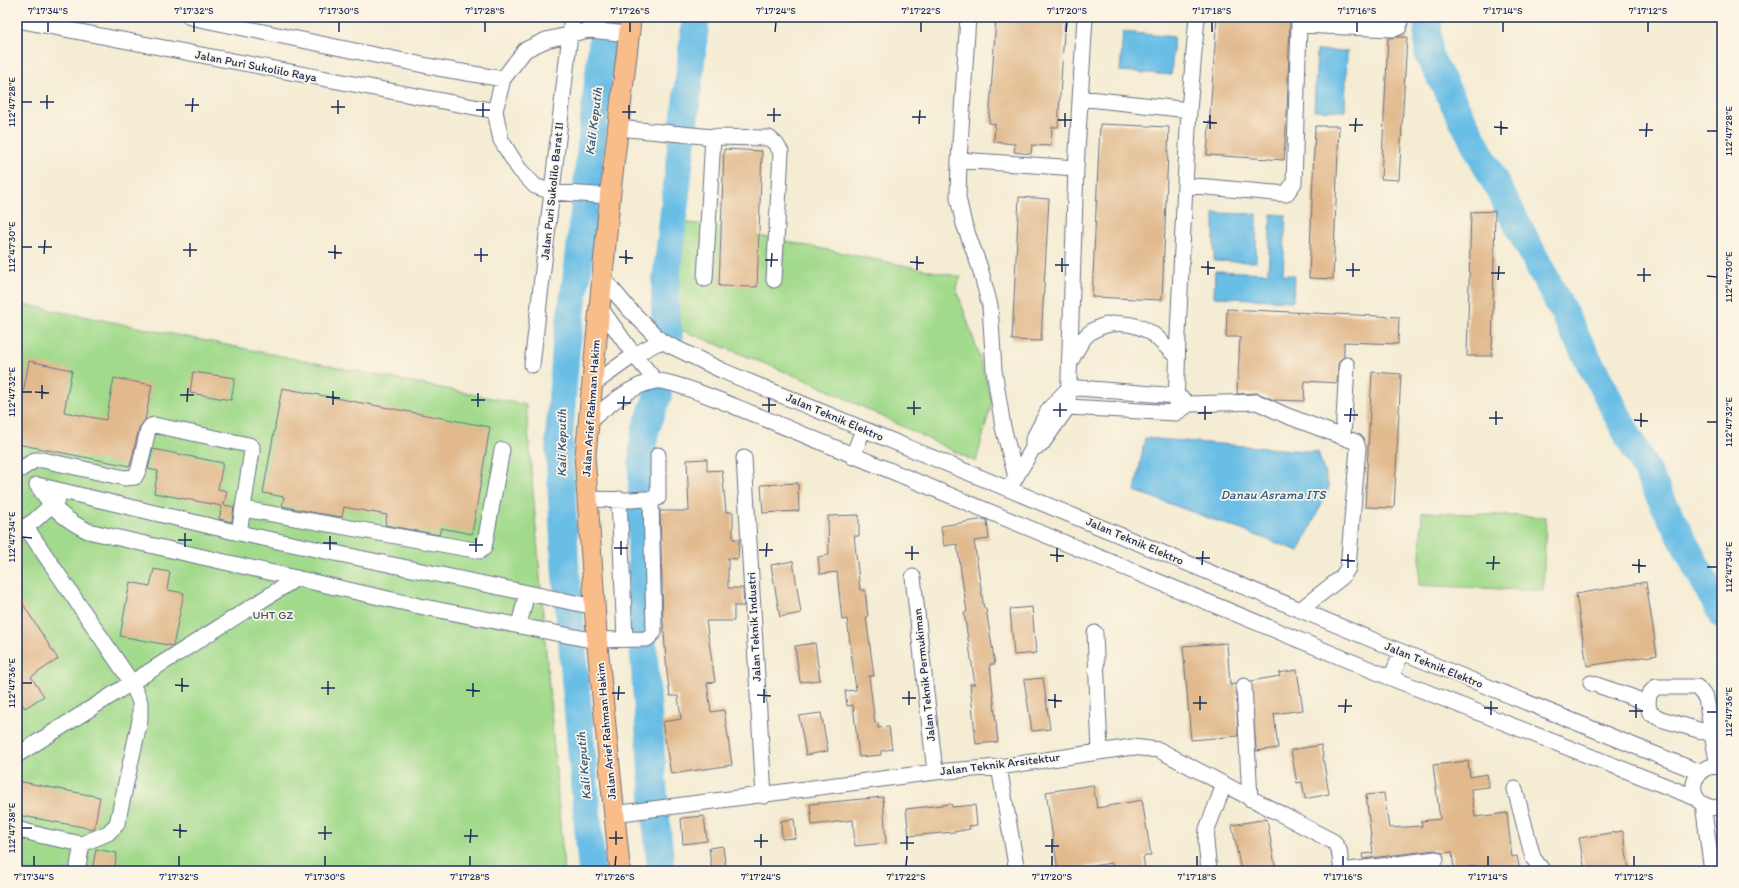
<svg xmlns="http://www.w3.org/2000/svg" width="1739" height="888" font-family="Itim,sans-serif">
	<style>
		.green { fill: #a2da8c; stroke: #5e8475 }
		.water { fill: #69bee6; stroke: #4276a2 }
		.lines { fill: none; stroke-linecap: round; stroke-linejoin: round }
		.river { stroke: #69bee6; stroke-width: 28 }
		.building { fill: #e1b98d }
		.minor-casing { stroke: #677187; stroke-width: 17 }
		.major-casing { stroke: #677187; stroke-width: 22 }
		.minor { stroke: #fff; stroke-width: 15 }
		.major { stroke: #f9bd89; stroke-width: 20 }
		.ticks { fill: none; stroke: #1b2f5e; stroke-width: 1.5 }
		.labels { text-anchor: middle; stroke-width: 3.5; stroke-linejoin: round; paint-order: stroke }
		.street-label { font-size: 12px; fill: #1b2f5e; stroke: #fcf5e5 }
		.park-label { font-size: 12px; fill: #3d5a6a; stroke: #fcf5e5 }
		.water-label { font-size: 13px; font-style: italic; fill: #325a87; stroke: #fcf5e5 }
		.neatline { fill: none; stroke: #1b2f5e; stroke-width: 1.5 }
		.ticks-label { font-size: 10px; text-anchor: middle; fill: #1b2f5e }
	</style>
	<rect width="100%" height="100%" fill="#fcf5e5"/>
	<filter id="ink" filterUnits="userSpaceOnUse"><feTurbulence type="fractalNoise" baseFrequency=".025" numOctaves="2"/><feDisplacementMap in="SourceGraphic" scale="8" xChannelSelector="R" yChannelSelector="G"/><feConvolveMatrix kernelMatrix="1 2 1 2 8 2 1 2 1" color-interpolation-filters="sRGB"/></filter>
	<filter id="wash" filterUnits="userSpaceOnUse"><feTurbulence type="fractalNoise" baseFrequency=".012" numOctaves="4" result="noise"/><feDisplacementMap in="SourceGraphic" scale="16" xChannelSelector="R" yChannelSelector="G"/><feGaussianBlur stdDeviation="0.9" result="paint"/><feColorMatrix in="noise" values="0 0 0 0 0 0 0 0 0 0 0 0 0 0 0 0 0 1.4 0 .05"/><feComposite in="paint" operator="in"/></filter>
	<g filter="url(#wash)">
		<rect width="100%" height="100%" fill="#f4ecd3"/>
		<path class="green" d="M679 222 705 225 961 277 956 288 978 352 992 401 976 462 813 383 669 325Z
			M17 303 526 405 564 871H17Z
			M1422 512 1546 517 1543 591 1419 585Z"/>
		<path class="water" d="M1123 32 1174 37 1171 75 1120 71Z
			M1317 50 1347 51 1345 111 1314 110Z
			M1214 213 1257 214 1256 262 1214 261Z
			M1271 214 1286 215 1283 275H1294L1293 301 1214 297 1215 271 1268 273Z
			M1145 438 1318 452 1329 488 1299 551 1135 491Z"/>
		<g class="lines">
			<path class="river" d="M1428 17V54L1722 615
				M669 336 665 314V290L696 17
				M658 395 645 431 643 445 641 515 642 629 654 797 661 871
				M592 871 565 563 559 437 566 348 578 267 605 17"/>
		</g>
		<g id="blocks">
			<path class="building" d="M996 17H1065L1058 127H1052L1051 146 1032 145 1031 154 1014 152 1015 144 994 142 995 124 989 123Z
				M1217 17H1290L1287 113 1284 160 1207 155Z
				M1399 37H1407L1399 180 1381 179 1388 38Z
				M1100 124 1169 127 1162 300 1092 297Z
				M1315 126H1339L1333 279 1309 278Z
				M724 149 762 151 757 287 719 286Z
				M1019 197 1049 199 1041 341 1012 340Z
				M1495 211 1492 356H1467L1471 212Z
				M1227 309 1399 317 1398 344 1344 342V357L1340 360 1338 364 1337 383 1305 381 1304 401 1274 400 1257 393 1237 394 1240 337H1226Z
				M29 361 72 370 64 412 106 420 114 378 152 385 145 420 139 428 130 466 17 444V425Z
				M193 372 235 378 231 400 190 393Z
				M1372 372 1401 374 1394 508 1365 507Z
				M282 388 490 427 472 534 441 528 439 535 385 525 387 515 344 507 342 517 316 513 282 506 284 497 263 493Z
				M153 449 223 463 218 489 227 491 224 505 234 507 232 522 219 519 222 506 154 493 158 471 148 469Z
				M707 459V471L722 470 726 512H733V539H739L738 559 728 558V588H743L744 606H734V621H706L715 682 707 683 711 712 724 710 732 765 671 774 662 722 681 719 678 696H670L667 674 663 619 660 511H689L687 460Z
				M798 483 799 511 763 513 761 485Z
				M859 515V536H854L860 590H865L868 617H866L874 676H869L875 723H878V728L889 727 892 749 881 751V755L859 757 853 705 847 706 845 691 856 690 847 619 842 620 837 572 820 574 818 557 829 555 828 516Z
				M985 519 987 520 989 539 974 541 984 609H986L995 664H990L998 742 976 744 970 684H975L964 613 967 612 957 544 944 546 941 526Z
				M793 561 801 613 780 617 771 565Z
				M154 569 170 572 167 590 184 593 173 646 120 636 130 582 150 586Z
				M1646 582 1657 655 1587 666 1576 594Z
				M17 595 58 659 31 677 44 696 25 708 17 696Z
				M1032 607 1036 653 1014 655 1010 609Z
				M815 643 820 680 800 682 795 646Z
				M1227 643 1230 685 1236 684 1238 736 1191 740 1183 646Z
				M1297 670 1303 710 1274 714 1278 748 1256 751 1251 681 1280 676 1279 673Z
				M1043 678 1050 729 1032 731 1024 680Z
				M821 713 828 751 806 755 799 716Z
				M1321 745 1329 794 1305 799 1302 782 1297 783 1291 750Z
				M1468 761 1470 777 1487 774 1489 787 1471 789 1475 817 1507 813 1512 857 1517 856 1520 871H1479L1477 866 1454 869 1452 852 1443 853 1435 850 1363 859 1362 854 1373 853 1366 795 1384 793 1389 828 1422 826 1421 821 1440 819 1433 765Z
				M17 781 100 797 94 829 17 815Z
				M1093 785 1097 808 1142 800 1151 855 1143 857 1145 868 1127 871H1113L1112 863 1058 871 1046 792Z
				M883 797 886 843 855 846 853 820 812 825 810 804Z
				M951 804 952 807 975 805 977 825 969 826 970 829 954 832 909 836 906 809Z
				M704 816 707 841 683 844 681 818Z
				M794 819 796 838 782 839 781 821Z
				M1267 819 1276 871H1241L1232 825Z
				M1623 831 1629 871H1585L1579 838Z
				M723 846 726 871H712L709 848Z
				M96 849 117 853 114 871H92Z"/>
		</g>
	</g>
	<g filter="url(#ink)">
		<use href="#blocks" fill-opacity="0" stroke="#677187" stroke-width="1"/>
		<g class="lines">
			<defs>
				<path id="minor" d="M190 17 438 68 503 79
					M968 17 959 160 1076 168
					M1299 17V25L1394 29 1399 27 1401 17
					M17 20 495 111
					M1080 98 1189 110
					M618 128 713 137 769 138 776 144 781 152 774 280
					M959 160 958 198 964 224 980 268 990 306 994 370 1003 427 1016 477
					M1185 185 1189 110 1197 17
					M610 196 552 192 535 186 519 169 501 140 495 111 503 79 525 50 546 40 589 30 629 34
					M602 277 628 308 661 341 723 371 1402 652 1699 772
					M705 279 713 137
					M599 306 634 355 656 381
					M1070 363C1075 353 1080 341 1088 334 1107 319 1135 321 1154 335 1162 342 1169 350 1177 357
					M532 365 572 17
					M592 385 634 355 661 341
					M1068 407 1076 168 1085 17
					M1176 413 1178 334 1185 185 1286 194 1294 183 1299 25
					M588 422C606 407 631 385 655 381 671 379 733 406 751 413L1391 678 1696 798
					M1343 437 1347 365
					M1033 448 1041 445 1068 407 1176 413 1189 404 1257 402 1285 415 1356 442 1358 448 1348 568 1342 577 1300 610
					M853 457 863 429
					M744 458 764 796
					M21 469 35 460H43L125 478 135 477 139 469 148 430 151 426 154 425 249 445 252 447V451L239 533
					M1013 482 1033 448V440L1049 409 1067 390 1079 388 1177 396 1185 401
					M587 499 631 500 658 498V455
					M619 499 625 639
					M244 509 480 551 484 548 502 450
					M18 531 34 521 58 499
					M913 577 935 772
					M595 607 239 533 37 485C53 508 63 519 88 531L419 606 591 640 647 639 654 632 651 499
					M519 625 527 593
					M1095 633 1100 751
					M1391 678 1402 652
					M1591 683 1632 697 1648 704
					M1244 686 1250 799
					M1656 687H1697L1706 698 1712 734 1661 719 1650 713 1648 704 1649 694Z
					M1712 734 1718 766
					M17 755 297 578
					M999 767 1017 871
					M1722 768C1695 759 1682 797 1707 806 1712 808 1717 808 1722 806
					M1515 789 1533 858 1543 871
					M1703 804 1712 871
					M614 814 935 772 999 767 1132 747 1159 750 1334 842 1339 850 1342 871 1436 859
					M17 829 43 836 82 844 108 833 117 824 140 720V702L132 683 26 527
					M77 871 82 844
					M1209 871 1206 842 1207 829 1224 785"/>
				<path id="major" d="M620 871 597 641 585 461 610 196 631 17"/>
			</defs>
			<use href="#minor" class="minor-casing"/>
			<use href="#major" class="major-casing"/>
			<use href="#minor" class="minor"/>
			<use href="#major" class="major"/>
		</g>
	</g>
	<path class="ticks" d="M48 32V22M194 32V22M339 32V22M485 32V22M630 32V22M775 32 776 22M921 32V22M1066 32 1067 22M1212 32V22M1357 32V22M1503 32V22M1648 32V22M22 102H32M40 102H54M185 105H199M331 107H345M47 109V95M476 110H490M192 112 193 98M622 112H636M338 114V100M767 115H781M483 117V103M912 117H926M629 119V105M1058 120H1072M774 122V108M1203 122 1217 123M919 124 920 110M1349 125H1363M1065 127V113M1494 127 1508 128M1210 129V115M1639 130H1653M1707 131H1717M1355 132 1356 118M1501 135V121M1646 137 1647 123M22 247H32M38 247H52M183 250H197M328 252 342 253M44 254 45 240M474 255H488M190 257V243M619 257 633 258M335 259V245M765 260H778M481 262V248M910 262 924 263M626 264V250M1055 265H1069M771 267 772 253M1201 267 1215 268M917 270V256M1346 270H1360M1062 272V258M1491 273H1505M1208 275V261M1637 275H1651M1707 276 1717 277M1353 277V263M1498 280 1499 266M1644 282V268M22 392H32M35 392 49 393M180 395H194M326 397 340 398M42 399V385M471 400H485M187 402 188 388M617 403H631M333 405V391M762 405H776M478 407V393M907 408H921M623 410 624 396M1053 410H1067M769 412V398M1198 413H1212M914 415V401M1344 415H1358M1060 417V403M1489 418H1503M1205 420V406M1634 420 1648 421M1350 422 1351 408M1707 422H1717M1496 425V411M1641 427V413M22 537 32 538M178 540H192M323 543H337M469 545H483M185 547V533M614 548H628M330 550V536M759 550H773M476 552V538M905 553H919M621 555V541M1050 555 1064 556M766 557 767 543M1196 558H1210M912 560V546M1341 560 1355 561M1057 562V548M1486 563H1500M1202 565 1203 551M1632 565 1646 566M1707 567H1717M1348 568V554M1493 570 1494 556M1639 573V559M22 683H32M175 685 189 686M321 688H335M466 690 480 691M182 692V678M612 693H625M328 695V681M757 695 771 696M473 697V683M902 698H916M618 700 619 686M1048 700 1062 701M764 703V689M1193 703H1207M909 705V691M1338 706H1352M1055 708V694M1484 708H1498M1200 710V696M1629 711H1643M1707 712H1717M1345 713 1346 699M1491 715V701M1636 718V704M22 828H32M173 830 187 831M318 833H332M464 836H478M180 838V824M609 838H623M325 840V826M754 841H768M470 843 471 829M900 843H914M616 845V831M1045 846H1059M761 848V834M907 850V836M1052 853V839M34 866V856M179 866V856M325 866V856M470 866V856M615 866 616 856M761 866V856M906 866 907 856M1052 866V856M1197 866V856M1343 866V856M1488 866V856M1634 866V856"/>
	<g class="labels">
		<g class="street-label">
			<text transform="translate(256 66) rotate(11)" y="4">Jalan Puri Sukolilo Raya</text>
			<text transform="translate(552 191) rotate(-84)" y="4">Jalan Puri Sukolilo Barat II</text>
			<text transform="translate(591 408) rotate(-86)" y="4">Jalan Arief Rahman Hakim</text>
			<text transform="translate(835 417) rotate(23)" y="4">Jalan Teknik Elektro</text>
			<text transform="translate(1135 541) rotate(23)" y="4">Jalan Teknik Elektro</text>
			<text transform="translate(754 627) rotate(-93)" y="4">Jalan Teknik Industri</text>
			<text transform="translate(1434 665) rotate(22)" y="4">Jalan Teknik Elektro</text>
			<text transform="translate(924 675) rotate(-96)" y="4">Jalan Teknik Permukiman</text>
			<text transform="translate(606 731) rotate(-95)" y="4">Jalan Arief Rahman Hakim</text>
			<text transform="translate(1000 764) rotate(-7)" y="4">Jalan Teknik Arsitektur</text>
		</g>
		<g class="park-label">
			<text x="273" y="619">UHT GZ</text>
		</g>
		<g class="water-label">
			<text transform="translate(593 121) rotate(-83)" y="5">Kali Keputih</text>
			<text transform="translate(561 443) rotate(-90)" y="5">Kali Keputih</text>
			<text x="1273" y="499">Danau Asrama ITS</text>
			<text transform="translate(583 766) rotate(-95)" y="5">Kali Keputih</text>
		</g>
	</g>
	<rect width="1739" height="888" fill="none" stroke="#fcf5e5" stroke-width="44"/>
	<rect x="22" y="22" width="1695" height="844" class="neatline"/>
	<g class="ticks-label">
		<text x="48" y="14">7°17'34"S</text>
		<text x="194" y="14">7°17'32"S</text>
		<text x="339" y="14">7°17'30"S</text>
		<text x="485" y="14">7°17'28"S</text>
		<text x="630" y="14">7°17'26"S</text>
		<text x="776" y="14">7°17'24"S</text>
		<text x="921" y="14">7°17'22"S</text>
		<text x="1067" y="14">7°17'20"S</text>
		<text x="1212" y="14">7°17'18"S</text>
		<text x="1357" y="14">7°17'16"S</text>
		<text x="1503" y="14">7°17'14"S</text>
		<text x="1648" y="14">7°17'12"S</text>
		<text transform="translate(11 102) rotate(-90)" y="4">112°47'28"E</text>
		<text transform="translate(1728 131) rotate(-90)" y="4">112°47'28"E</text>
		<text transform="translate(11 247) rotate(-90)" y="4">112°47'30"E</text>
		<text transform="translate(1728 277) rotate(-90)" y="4">112°47'30"E</text>
		<text transform="translate(11 392) rotate(-90)" y="4">112°47'32"E</text>
		<text transform="translate(1728 422) rotate(-90)" y="4">112°47'32"E</text>
		<text transform="translate(11 537) rotate(-90)" y="4">112°47'34"E</text>
		<text transform="translate(1728 567) rotate(-90)" y="4">112°47'34"E</text>
		<text transform="translate(11 683) rotate(-90)" y="4">112°47'36"E</text>
		<text transform="translate(1728 712) rotate(-90)" y="4">112°47'36"E</text>
		<text transform="translate(11 828) rotate(-90)" y="4">112°47'38"E</text>
		<text x="34" y="880">7°17'34"S</text>
		<text x="179" y="880">7°17'32"S</text>
		<text x="325" y="880">7°17'30"S</text>
		<text x="470" y="880">7°17'28"S</text>
		<text x="615" y="880">7°17'26"S</text>
		<text x="761" y="880">7°17'24"S</text>
		<text x="906" y="880">7°17'22"S</text>
		<text x="1052" y="880">7°17'20"S</text>
		<text x="1197" y="880">7°17'18"S</text>
		<text x="1343" y="880">7°17'16"S</text>
		<text x="1488" y="880">7°17'14"S</text>
		<text x="1634" y="880">7°17'12"S</text>
	</g>
</svg>
